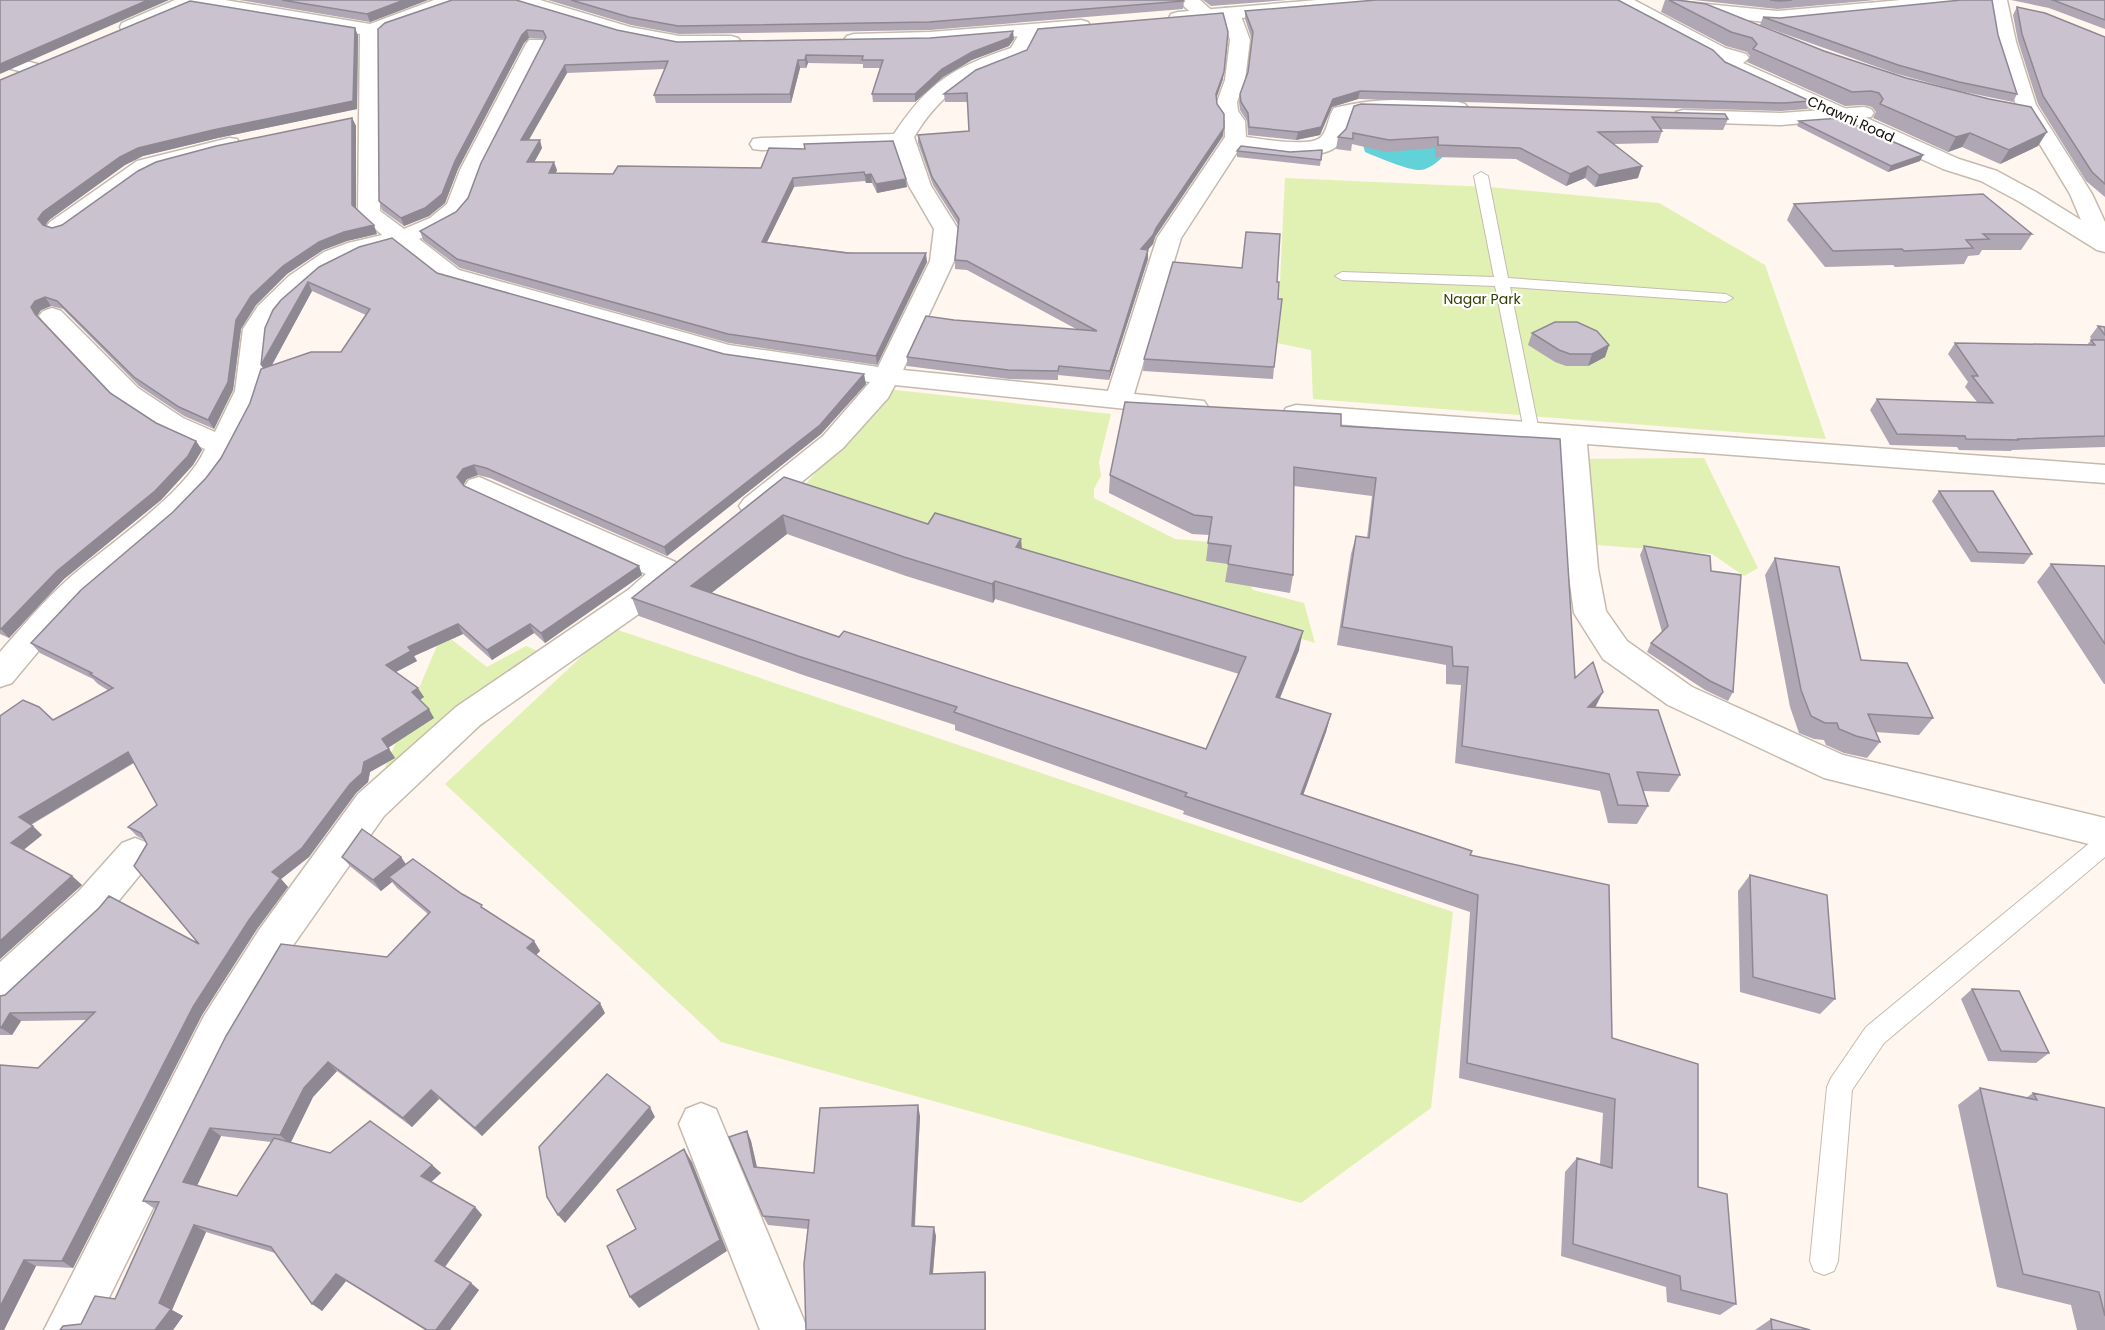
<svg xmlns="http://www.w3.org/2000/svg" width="2105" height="1330" font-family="Poppins,sans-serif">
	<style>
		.green { fill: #e1f1b3 }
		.water { fill: #62d2d9 }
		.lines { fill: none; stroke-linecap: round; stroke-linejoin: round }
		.lane-casing { stroke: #c6baae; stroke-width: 2 }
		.street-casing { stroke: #c6baae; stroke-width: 3 }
		.secondary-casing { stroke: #c6baae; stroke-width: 3 }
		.lane { fill: #fff; fill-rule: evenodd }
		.street { fill: #fff; fill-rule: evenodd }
		.secondary { fill: #fff; fill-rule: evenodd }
		.wall { fill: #afa7b3; fill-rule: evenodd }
		.shaded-wall { fill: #8e8892 }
		.building { fill: #cbc2d0; stroke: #8e8892; stroke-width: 1.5; fill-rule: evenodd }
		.labels { text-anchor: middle; stroke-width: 4.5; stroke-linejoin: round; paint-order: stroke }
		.far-street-label { font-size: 14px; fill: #100c08; stroke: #fff }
		.far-park-label { font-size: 14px; fill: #343e02; stroke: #fff }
	</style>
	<rect width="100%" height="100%" fill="#fef6ef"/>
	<path class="green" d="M1285 178 1488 187 1659 203 1765 265 1826 439 1313 399 1311 350 1277 343Z
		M887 389 1111 414 1099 462 1101 476 1094 489V498L1175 539 1210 542 1231 553 1253 590 1304 603 1315 643 805 485Z
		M1704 458 1758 568 1744 576 1712 554 1572 543 1562 459Z
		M612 628 1453 912 1431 1108 1301 1203 721 1042 445 784Z
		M447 636 487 667 526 646 562 661 361 824 437 646Z"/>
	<path class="water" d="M1384 124 1449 151C1442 158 1431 169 1421 170 1409 171 1377 157 1365 152L1361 137Z"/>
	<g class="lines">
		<defs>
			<path id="lane" d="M1481 172 1488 176 1508 278 1726 294 1733 298 1726 302 1510 287 1539 431 1537 435H1525L1495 286 1342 280 1335 276 1342 272 1494 277 1474 176Z
				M2105 835V857L1884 1043 1852 1090 1838 1261 1834 1271 1824 1275 1814 1271 1810 1261 1827 1087 1831 1078 1866 1027 2097 837Z"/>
			<path id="street" d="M175 0H225L370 24 434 0H461L458 4 387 29 379 36 380 211 404 229 430 218 447 204 460 170 526 44 529 40H543L546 44 482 170 469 205 458 219 446 227 419 239 459 270 729 345 878 367 930 261 934 229 909 186 895 147 761 150 753 149 750 144 753 139 761 138 894 134C928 82 954 67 1011 48L1023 27H1037L1039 31 1026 56C974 73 943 89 914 137L931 186 958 229 954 261 903 370 1108 391 1157 238 1225 137V121L1218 111 1217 102 1225 80 1230 40 1222 12 1224 8H1238L1250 40 1245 80 1237 102 1238 111 1245 121 1246 137C1261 139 1310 148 1321 137 1328 130 1328 116 1334 108 1376 97 1415 99 1458 102L1465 104 1468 108 1465 112 1458 114 1384 111 1350 116C1347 126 1345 139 1337 146 1317 163 1263 152 1239 149L1181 238 1134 394 1204 401 1208 407 1204 413 1194 416 895 385 888 398 843 448 764 513 754 516 744 513 739 506 744 499 823 436 870 382 727 361 441 280 396 245C347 257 319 270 284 308 258 336 270 356 262 389 257 410 244 427 235 446 231 453 229 460 225 467 189 520 133 554 87 598 60 624 36 654 12 683L0 687V652C21 628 42 603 66 581 104 547 186 494 205 449L163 430 118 400 43 321 39 316 43 311 52 308 61 311 138 388 183 418 215 432 235 391 243 329 258 306 289 276 324 252 348 243 382 235 358 213 360 34 193 6 136 31H122L120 27 122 23Z
				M1179 0H1200L1217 15 1215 19C1201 22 1187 11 1179 0Z
				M1989 0H2007L2016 42 2036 105 2092 194 2105 222V248L2094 247 2090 242 2070 194 2016 105 1996 42Z
				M0 54 41 65 44 69 41 73 34 75 0 66Z
				M1864 107 1871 109 1874 113 1871 117 1781 125 1683 122 1676 120 1673 116 1676 112 1683 110 1781 113Z
				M229 138 237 139 240 144 237 149 153 171 66 232 58 234 50 232 46 227 50 222 137 161Z
				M1296 405 2105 465V483L1587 444 1598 569 1606 611 1627 641 1692 687 1843 755 2105 818V848L1824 778 1668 705 1603 659 1574 613 1568 569 1559 442 1286 420 1282 414 1286 408Z
				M479 477 680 564 684 572 680 580 650 606 480 725 384 816 287 954 234 1044 93 1330H44L204 1016 259 930 358 794 456 707 628 590 646 574 469 494 464 487 469 480Z
				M135 838 148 843 154 854 148 865 107 915 14 1001 0 1006V962L79 891 122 843Z
				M701 1103 716 1109 808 1330H760L679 1124 686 1109Z"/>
			<path id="secondary" d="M511 0H540L630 27 679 36H731L738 38 741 42 738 46 731 48H679L627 38 514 4Z
				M1317 0H1388L1385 4 1379 5 1178 24 1171 22 1169 18 1171 14 1178 12Z
				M1611 0H1634L1725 48 1746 54 1749 58 1743 63 1959 159 1997 171 2036 192 2105 235V252L2097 250 2020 202 1981 181 1943 169 1723 68 1711 56 1614 4Z
				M1901 0H1970L1967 4 1961 5 1777 23 1685 14 1678 12 1676 8 1678 4 1685 2 1777 11Z
				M1081 20 1088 22 1090 26 1088 30 930 44 854 46 847 44 844 40 847 36 854 34 930 32Z"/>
		</defs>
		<use href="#lane" class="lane-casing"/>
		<use href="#street" class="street-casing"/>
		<use href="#secondary" class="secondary-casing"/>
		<use href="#lane" class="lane"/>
		<use href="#street" class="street"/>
		<use href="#secondary" class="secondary"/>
	</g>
	<path class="wall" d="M239 0H428L370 22Z
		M452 0 617 30 677 42 1014 39 1009 46 972 60 943 77 915 102H873L872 94 880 68H863V64L808 63 806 68H800L791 103H656L654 95 665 69 567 73 529 140 542 148 534 162 557 170 556 173 613 174 761 168 805 149 907 187 877 193 872 183H866L865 181 794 187 767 242 927 262 877 365 729 343 460 268 423 240 420 231 456 212 468 198 545 39 529 38 524 43 458 169 445 203 429 216 404 226 382 210 379 201Z
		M548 0H1183L1184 1 1183 9 930 30 679 34 631 25Z
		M1203 0H1287L1211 6Z
		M1665 0H1677L2038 146 2000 164 1962 147 1948 152 1873 118 1876 112 1872 107 1864 105 1845 106 1747 62 1750 56 1747 52 1726 46 1661 12Z
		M1694 0H1876L1777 9Z
		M2011 0H2105V29L2049 8Z
		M2017 7 2105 37V197L2086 181 2038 104 2018 41 2013 15Z
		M1245 11 1725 62 1810 101 1807 109 1781 111 1358 99 1332 107 1320 135 1296 140 1248 135 1247 121 1240 110 1239 102 1240 94 1248 72 1252 40 1245 19Z
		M1763 17 1998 35 2017 94 2013 102 1955 90 1894 73 1760 25Z
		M355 28 358 36 357 109 218 138 143 156 125 165 49 220 45 226 52 228 62 225 352 118 356 126V208L377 234 347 241 323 250 287 274 256 305 241 329 233 390 214 429 184 416 139 386 63 309 51 306 41 310 37 316 110 393 156 423 196 441 202 450 193 465 161 500 64 579 9 638 0 634V80Z
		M1223 79 1216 98 1223 136 1155 237 1153 244 1147 250 1148 259 1109 380 1058 375V380L1009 379 907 366V357L954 320 1078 330 967 270 955 269V260L959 226 933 185 918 143V135L969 131 968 102H945L944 94Z
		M1354 106 1728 119 1723 130 1661 129 1662 131 1658 143 1613 144 1638 178 1595 187 1585 178 1566 186 1516 159 1435 157V148L1386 152 1352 144 1351 151 1336 149 1338 137 1346 129Z
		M1799 121 1923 155 1920 161 1888 172 1797 126Z
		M1322 150 1320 166 1237 157V151L1290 152Z
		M1794 204 2032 234 2021 250H1982L1979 255 1968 256 1964 264 1895 267 1893 265 1825 267 1787 220Z
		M319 267 437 273 724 354 866 384 821 434 667 556 490 478 478 475 467 479 463 485 464 486 639 566 642 575 545 643 534 633 492 660 463 634 414 656 417 661 396 672 424 697 420 700 434 718 388 747 395 758 370 772 368 782 356 793 309 857 281 879 288 887 257 929 202 1015 73 1268 36 1266 4 1330H0L38 1068 87 1020 21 1021 12 1035H0V996L199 944 145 840 137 836 128 827 157 805 134 763 31 825 42 835 23 850 72 876 82 885 0 959V716L53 720 109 691 98 684 93 679 40 653 31 643 173 512 206 478 221 458 250 403 263 368 261 365 265 328ZM312 291 366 315 341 352 272 365Z
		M1242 268 1277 282 1274 367 1273 379 1143 371 1144 359Z
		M2098 326 2105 327V447L2012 450 2011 451 1959 450 1957 447 1890 445 1870 410 1877 399 1977 402 1965 387 1968 382 1948 354 1955 343 2087 345 2091 340H2092L2090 337Z
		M1532 333 1609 345 1605 357 1588 366H1566L1555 362 1528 345Z
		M1341 426 1575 678 1595 707 1680 775 1669 792 1643 791 1648 806 1637 824 1608 823 1600 791 1455 763 1461 685 1446 684V665L1337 645 1351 554 1356 536 1367 538 1372 496 1294 486 1293 575 1290 593 1225 582 1228 564 1206 561 1209 535 1192 534 1109 493 1110 475Z
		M784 477 928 524 1021 539 1022 548 1299 650 1280 698 1331 714 1326 732 1303 795 1470 855 1612 1038 1698 1187 1736 1304 1720 1315 1667 1302 1666 1287 1561 1256 1565 1172 1577 1158 1600 1164 1603 1113 1459 1078 1470 912 1183 814 1184 811 955 730V725L803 675 639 616 632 598ZM787 534 906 576 993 603 995 599 1239 674 1206 749 839 637 711 593Z
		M1939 491 2032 554 2024 564 1971 562 1932 501Z
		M1644 546 1711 571 1733 692 1728 701 1705 690 1647 652 1651 643 1662 632 1640 555Z
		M1775 558 1861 660 1933 718 1919 735 1875 732 1880 742 1867 758 1844 753 1826 745 1824 740 1814 739 1799 733 1790 707 1765 575Z
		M2051 564 2105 566V684H2104L2037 582Z
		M342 857H401L406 864 462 894 534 941 540 951 536 955 605 1013 482 1136 439 1099 412 1127 337 1071 313 1097 291 1142 330 1153 432 1165 441 1173 431 1182 475 1207 482 1215 445 1267 479 1290 450 1330H425L346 1281 322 1311 275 1253 206 1232 172 1310 183 1316 173 1330H60L81 1324 115 1299 155 1209 143 1201 226 1036 387 957 428 914 397 888 392 882 381 891 351 867ZM221 1136 271 1142 237 1196 197 1185Z
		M1750 875 1835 999 1820 1014 1740 992 1738 891Z
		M1972 989 2049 1053 2036 1063 1988 1061 1961 999Z
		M1980 1088 2026 1098 2033 1093 2105 1108V1330H2077L2071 1305 1997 1287 1958 1105Z
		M920 1116 915 1226 936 1236 933 1274 985 1272 986 1280V1330H806L808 1229 768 1225 763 1216 747 1131 751 1141 757 1167 814 1173Z
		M1771 1319 1772 1330H1755Z"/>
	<path class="shaded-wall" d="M148 0H169L0 74V64Z
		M404 0H428L370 22 367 14Z
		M355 28 358 36 357 109 218 138 143 156 125 165 49 220 44 227 38 219 43 212 120 157Z
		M527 30 529 38 524 43 458 169 445 203 429 216 404 226 401 218 455 161 522 35Z
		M1013 31 1014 39 1009 46 972 60 943 77 915 102V94L942 69Z
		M1228 40 1223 79 1215 102 1216 94Z
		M806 55 808 63 806 68 805 60Z
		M798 60 800 68 791 103 790 94Z
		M565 65 567 73 524 148 521 140Z
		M1360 91 1358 99 1332 107 1320 135 1296 140 1298 132 1333 99Z
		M352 118 356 126V213L352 205Z
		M1224 128 1223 136 1155 237 1153 244 1141 258V249Z
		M2047 132 2038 146 2000 164 2009 150Z
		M1970 133 1962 147 1948 152 1956 137Z
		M540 140 542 148 530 170 527 162Z
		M1923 155 1920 161 1888 172 1891 166Z
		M554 162 557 170 552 181 549 173Z
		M1588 166 1585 178 1566 186 1570 174Z
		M1642 166 1638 178 1595 187 1599 175Z
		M871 174 872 183H866L865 175Z
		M793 178 794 187 763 250 762 242Z
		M906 179 907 187 877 193 876 184Z
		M374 225 377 234 347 241 323 250 287 274 256 305 241 329 233 390 214 429 208 420 236 320 251 296 283 266 319 242 344 232Z
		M1148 250V259L1109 380 1110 371Z
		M926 253 927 262 877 365 876 356Z
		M308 282 312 291 267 374 261 365Z
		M45 297 51 306 41 310 37 316 31 307 35 301Z
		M1609 345 1605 357 1588 366 1592 354Z
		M864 374 866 384 821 434 667 556 664 547Z
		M196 441 202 450 193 465 161 500 64 579 9 638 1 629 57 571Z
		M474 465 478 475 467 479 462 487 457 477 463 469Z
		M783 515 787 534 696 605 691 586Z
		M1021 539 1022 558 1016 547Z
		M639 566 642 575 545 643 541 633Z
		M995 581V599L993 603 992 584Z
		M458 624 463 634 414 656 417 661 392 674 386 665 408 647Z
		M530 624 534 633 492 660 487 650Z
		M1303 631 1299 650 1273 715 1276 697Z
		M418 688 424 697 418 701 412 692Z
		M1603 692 1594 710 1588 707Z
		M429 709 434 718 388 748 382 739Z
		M1331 714 1326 732 1297 812 1301 794Z
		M389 749 395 758 370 772 368 782 356 793 309 857 281 879 288 887 257 929 202 1015 73 1268 62 1261 193 1007 272 872 364 762Z
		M128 752 136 761 28 826 19 817Z
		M33 826 42 835 21 852 11 843Z
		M401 857 408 868 389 877 392 882 381 891 373 880Z
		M72 876 82 885 0 959V941Z
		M534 941 540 951 533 958 527 948Z
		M600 1003 605 1013 482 1136 475 1128Z
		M10 1013 21 1021 12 1035 1 1028Z
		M328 1062 337 1071 313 1097 290 1144 280 1135 304 1088Z
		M431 1090 439 1099 412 1127 403 1118Z
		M918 1105 920 1116 914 1235 912 1226Z
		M650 1107 655 1117 565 1223 558 1215Z
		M210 1128 221 1136 195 1190 183 1182Z
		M747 1131 751 1141 759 1177 754 1167Z
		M684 1149 692 1162 727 1251 639 1308 630 1297Z
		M432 1165 441 1173 429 1184 421 1176Z
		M475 1207 482 1215 444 1268 435 1261Z
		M194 1225 206 1232 172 1310 183 1316 173 1330H155L159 1303Z
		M934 1227 936 1236 932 1282 930 1274Z
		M24 1260 36 1266 4 1330H0V1307Z
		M985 1272 986 1280V1330H985Z
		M336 1274 346 1281 322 1311 312 1304Z
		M471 1283 479 1290 450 1330H436Z"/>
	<path class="building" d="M0 0H148L0 64Z
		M282 0H404L367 14Z
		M452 0H516L617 30 677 42 930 38 1013 31 1009 38 972 52 942 69 915 94H872L883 60H862L863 56 806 55 805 60H798L790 94 654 95 668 61 565 65 521 140H540L527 162H554L549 173 613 174 618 166 761 168 769 148 805 149 804 144 893 141 906 179 876 184 871 174 865 175 864 172 793 178 762 242 847 253H926L876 356 728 334 457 259 420 231 456 212 468 198 481 163 546 37 543 31 527 30 522 35 455 161 442 194 425 208 401 218 379 201 378 29 385 23Z
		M571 0H1183L1184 1 929 22 678 26 629 17Z
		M1376 0H1618L1713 50 1725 62 1810 101 1784 103 1360 91 1333 99 1321 127 1298 132 1249 127 1248 113 1241 102 1240 94 1248 72 1253 32 1245 11Z
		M1669 0H1677L1706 4 1824 51 1906 78 1989 99 2031 107 2047 132 2009 150 1970 133 1956 137 1880 104 1883 99 1879 93 1871 91 1852 92 1753 49 1757 44 1752 38 1731 32Z
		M1770 0H1792L1780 1Z
		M1961 0H1992L1998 35 2017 94 1959 82 1898 65 1763 17 1780 18Z
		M2051 0H2105V20L2053 0Z
		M190 1 355 28 353 101 213 130 138 148 120 157 43 212 38 219 43 225 52 228 62 225 138 171 156 162 216 146 352 118V205L374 225 344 232 319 242 283 266 251 296 236 320 228 382 208 420 179 407 134 377 57 301 45 297 35 301 31 307 35 314 110 393 156 423 196 441 188 456 155 491 57 571 1 629H0V80Z
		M2017 7 2045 13 2105 37V184L2092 172 2043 96 2022 34Z
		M1223 13 1228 32 1224 72 1216 94 1217 104 1224 114V128L1156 228 1153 235 1141 249 1148 250 1110 371 1059 366 1058 371 1008 370 907 357 926 316 954 320 1097 331 967 261 955 260 959 219 932 177 918 135 969 131 967 93 944 94 976 70 1027 50 1038 29Z
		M1361 104 1725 114 1728 119 1652 117 1662 131 1598 132 1642 166 1599 175 1588 166 1570 174 1520 148 1438 145V137L1389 140 1353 133V139L1338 137 1346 129 1354 106Z
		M1840 118 1923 155 1891 166 1799 121Z
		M1241 146 1290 152 1322 150 1321 160 1237 151Z
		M1983 194 2032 234H1983L1989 239 1966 240 1973 248 1904 251 1902 249 1833 251 1794 204Z
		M1246 232 1280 234 1277 282H1279L1278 299H1282L1274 367 1144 359 1173 262 1242 268Z
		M392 238 437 273 724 354 864 374 820 425 664 547 486 468 474 465 463 469 457 477 464 486 639 566 541 633 530 624 487 650 458 624 408 647 411 651 386 665 418 688 412 692 429 709 382 739 389 749 364 762 362 773 350 784 302 848 272 872 280 878 249 920 193 1007 62 1261 24 1260 0 1307V1065L38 1068 95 1012 10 1013 1 1028 0 1027V996L5 995 99 908 109 896 199 944 134 866 147 844 141 833 128 827 157 805 128 752 19 817 33 826 11 843 72 876 0 941V716L23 700 39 707 53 720 113 688 90 674 92 673 31 643 81 590 173 512 206 478 221 458 250 403 261 369 311 352H341L370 309 308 282 261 365 265 328 273 310 281 300 319 267 359 247Z
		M1555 322H1577L1597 331 1609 345 1592 354H1570L1559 350 1532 333Z
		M2098 326 2105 327V335Z
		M2091 340H2105V436L2017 439 2019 440 1966 439 1965 436 1897 434 1877 399 1993 403 1972 376H1978L1955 343 2095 345Z
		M1125 402 1341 414V426L1560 439 1575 678 1593 662 1603 692 1588 707 1658 710 1680 775 1637 772 1648 806 1618 805 1609 774 1462 746 1468 667 1453 666 1452 647 1342 627 1356 536 1369 538 1376 478 1294 467 1293 575 1228 564 1231 546 1208 543 1212 517 1194 515 1110 475Z
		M784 477 928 524 935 513 1021 539 1016 547 1303 631 1276 697 1331 714 1301 794 1472 851 1470 855 1609 885 1612 1038 1698 1064V1187L1727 1194 1736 1304 1681 1290 1680 1276 1573 1244 1577 1158 1612 1168 1615 1099 1467 1063 1478 895 1185 796 1187 793 954 712 957 707 798 656 632 598ZM783 515 904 557 992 584 995 581 1246 657 1206 749 844 631 839 637 691 586Z
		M1939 491H1993L2032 554 1978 552Z
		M1644 546 1710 556 1711 571 1741 575 1733 692 1710 681 1651 643 1668 626Z
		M1775 558 1839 567 1861 660 1907 663 1933 718 1868 714 1880 742 1856 736 1839 729 1837 723H1825L1811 716 1801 690Z
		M2051 564 2105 566V644Z
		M362 829 401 857 373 880 342 857Z
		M413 859 462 894 482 905 481 907 534 941 527 948 600 1003 475 1128 431 1090 403 1118 328 1062 304 1088 280 1135 210 1128 183 1182 237 1196 274 1138 330 1153 370 1121 432 1165 421 1176 475 1207 435 1261 471 1283 436 1330H427L336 1274 312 1304 271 1247 194 1225 159 1303 171 1309 155 1330H60L63 1326 81 1324 95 1296 115 1299 159 1202 143 1201 226 1036 281 944 387 957 430 912 389 877Z
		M1750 875 1827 895 1835 999 1753 977Z
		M1972 989 2019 991 2049 1053 2001 1051Z
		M607 1074 650 1107 558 1215 547 1197 539 1147Z
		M1980 1088 2037 1100 2033 1093 2105 1108V1316L2099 1292 2023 1274Z
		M918 1105 912 1226 934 1227 930 1274 985 1272V1330H806L804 1264 809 1220 763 1216 729 1137 747 1131 754 1167 814 1173 820 1108Z
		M684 1149 720 1240 630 1297 607 1246 636 1229 617 1190Z
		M1771 1319 1810 1330H1772Z"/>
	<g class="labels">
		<g class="far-street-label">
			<text transform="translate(1851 119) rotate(24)" y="5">Chawni Road</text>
		</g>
		<g class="far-park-label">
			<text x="1482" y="304">Nagar Park</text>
		</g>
	</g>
</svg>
